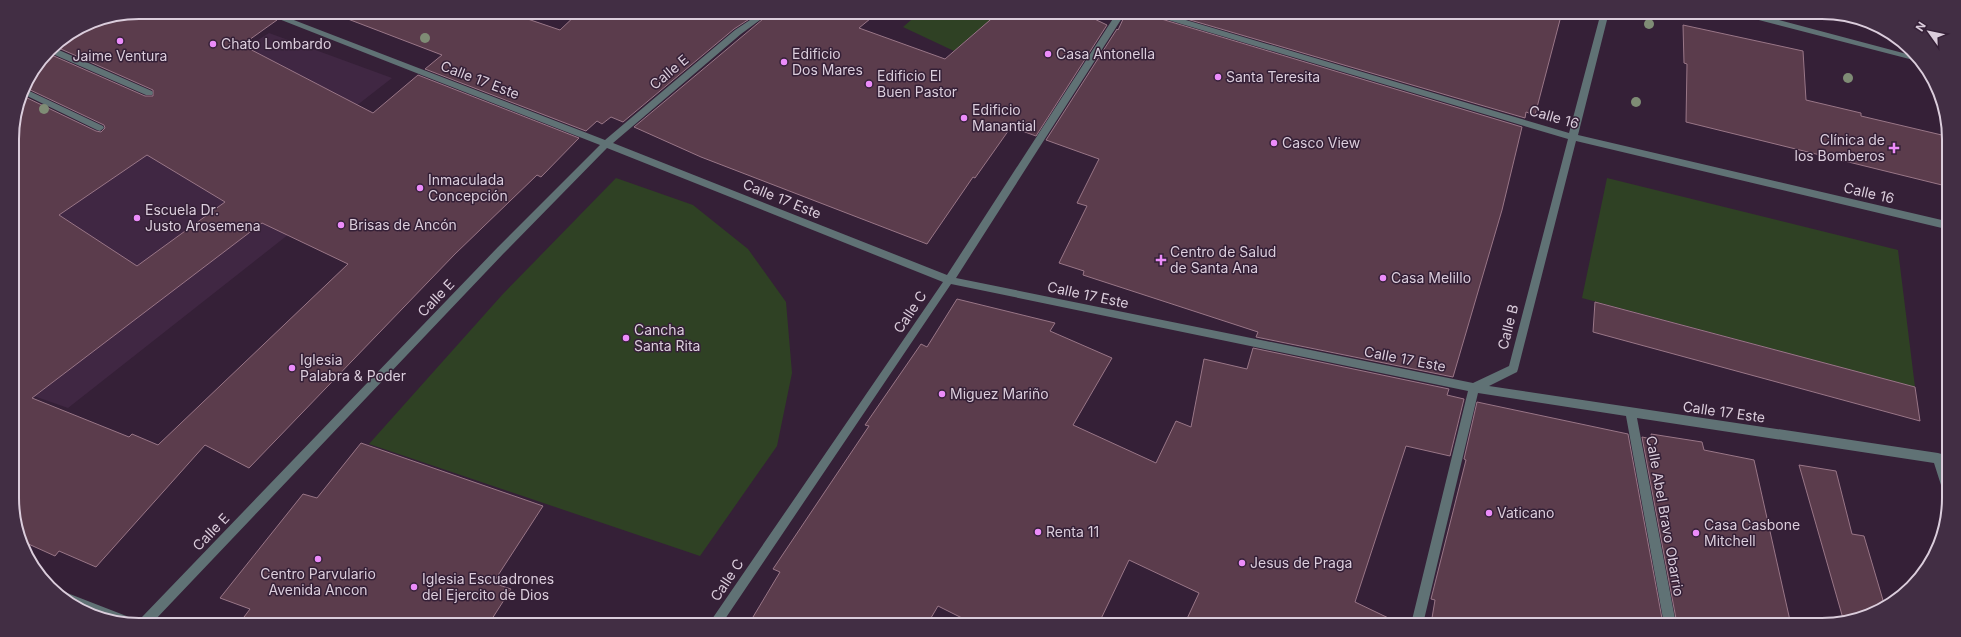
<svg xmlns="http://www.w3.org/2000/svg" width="1961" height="637" font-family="Inter,sans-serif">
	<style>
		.built { fill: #402743 }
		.green { fill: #2f4124 }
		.building { fill: #5b3c4c; stroke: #997687; fill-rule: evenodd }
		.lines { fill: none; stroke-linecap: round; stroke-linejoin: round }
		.minor { fill: #607275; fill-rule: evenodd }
		.tree { fill: #7f8c75 }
		.poi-dot { fill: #ec8cfa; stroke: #352037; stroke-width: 1.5 }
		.labels { text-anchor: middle; stroke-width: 3; stroke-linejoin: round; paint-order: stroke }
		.poi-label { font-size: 14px; fill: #dbcddc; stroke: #352037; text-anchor: start }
		.street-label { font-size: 14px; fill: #dbcddc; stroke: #352037 }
		.rim { fill: none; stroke: #dbcddc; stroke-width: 2 }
	</style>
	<rect width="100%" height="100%" fill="#352037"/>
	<path class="built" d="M269 33 392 78 233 202 289 234 68 408 14 389 13 197Z"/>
	<path class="green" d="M918 14H997L954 51 903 27Z
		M616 178 693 205 748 249 786 302 792 373 777 446 700 556 369 444 502 295Z
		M1607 178 1898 250 1915 387 1582 298Z"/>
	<path class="building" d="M139 12H260L277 20 242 45 373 113 418 75 579 138 541 177 537 175 455 254 249 468 205 445 96 567 59 551 55 556 24 542 14 523 12 131 21 95 96 131 101 132 105 128 104 125 24 87 47 53 145 96H153V90L54 46 90 22ZM147 155 225 202 137 266 59 215ZM262 223 348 264 158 445 132 434 129 437 32 398Z
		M341 13H510L560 30 578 13 757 14 734 29 623 122 611 117 602 124 597 121 586 131 425 69 442 55 340 16Z
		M769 14H876L859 28 945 59 997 14H1084L1107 25 1036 136 1011 127 975 178 973 177 927 244 701 157 634 127Z
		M1125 15H1156L1158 18 1522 127 1502 210 1453 377 1256 337 1258 332 1083 275 1084 271 1059 263 1087 206 1077 203 1099 159 1046 140 1117 29 1118 30Z
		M1173 15H1504L1561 16 1535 115 1526 112 1525 118Z
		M1683 25 1803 51 1806 100 1861 113V116L1946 136V186L1686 122 1687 64 1684 63Z
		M957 299 1055 323 1050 331 1112 358 1073 425 1156 463 1176 421 1191 427 1204 359 1247 369 1253 348 1449 389 1447 395 1464 399 1450 456 1406 446 1355 602 1401 624 1185 623 1199 593 1129 560 1099 623H972L938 606 928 623 750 622 780 572 773 569 869 426 865 425 921 344 927 347Z
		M1595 302 1915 387 1920 421 1593 332Z
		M1477 402 1628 434 1663 624H1431L1435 600 1431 599 1466 460 1464 459Z
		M1651 434 1702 442 1704 450 1754 460 1791 625 1677 624 1642 437 1652 439Z
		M361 443 543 506 493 583 511 589 490 622 241 621 250 609 220 598 303 494 317 498Z
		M1799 465 1836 471 1852 534 1864 536 1885 607 1871 615 1844 622Z"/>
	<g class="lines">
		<path class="minor" d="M261 12H273L605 140 735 30 759 14H768L741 34 613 143 947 275 1116 14 1124 15 956 278 1473 383 1509 366 1568 139 1158 17 1157 15H1169L1569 133 1600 16H1608L1578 135 1946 221V229L1576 141 1518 369 1517 372 1489 386 1938 453 1945 455V486L1941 485 1934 463 1637 418 1676 624H1664L1626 416 1478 393 1423 624H1411L1468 391 951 284 723 622H710L943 282 607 148 504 253 154 621H140L142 617 498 247 600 145Z
			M1750 16H1764L1918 57 1921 62 1751 18Z
			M52 47 152 91 153 93 152 95H146L48 52Z
			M23 88 103 126 104 128 100 131 97 130 21 93Z
			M62 591 129 617 131 621H109L75 608 58 593Z"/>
	</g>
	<g class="tree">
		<circle cx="1649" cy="24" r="5"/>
		<circle cx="425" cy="38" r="5"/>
		<circle cx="1848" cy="78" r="5"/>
		<circle cx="1636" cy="102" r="5"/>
		<circle cx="44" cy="109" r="5"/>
	</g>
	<g class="poi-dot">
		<circle cx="120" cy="41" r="4"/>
		<circle cx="213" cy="44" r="4"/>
		<circle cx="1048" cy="54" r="4"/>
		<circle cx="784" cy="62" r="4"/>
		<circle cx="1218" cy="77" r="4"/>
		<circle cx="869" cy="84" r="4"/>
		<circle cx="964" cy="118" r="4"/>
		<circle cx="1274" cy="143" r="4"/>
		<path d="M1892 142h4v4h4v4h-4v4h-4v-4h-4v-4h4z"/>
		<circle cx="420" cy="188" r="4"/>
		<circle cx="137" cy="218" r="4"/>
		<circle cx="341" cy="225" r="4"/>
		<path d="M1159 254h4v4h4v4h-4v4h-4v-4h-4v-4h4z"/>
		<circle cx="1383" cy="278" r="4"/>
		<circle cx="626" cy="338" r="4"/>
		<circle cx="292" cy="368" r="4"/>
		<circle cx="942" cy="394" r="4"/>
		<circle cx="1489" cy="513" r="4"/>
		<circle cx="1038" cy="532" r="4"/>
		<circle cx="1696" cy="533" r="4"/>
		<circle cx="318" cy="559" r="4"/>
		<circle cx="1242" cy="563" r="4"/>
		<circle cx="414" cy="587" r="4"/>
	</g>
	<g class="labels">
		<g class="poi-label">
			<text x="221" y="49">Chato Lombardo</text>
			<text x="792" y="59">Edificio<tspan x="792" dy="16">Dos Mares</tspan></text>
			<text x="1056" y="59">Casa Antonella</text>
			<text x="120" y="61" text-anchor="middle">Jaime Ventura</text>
			<text x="877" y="81">Edificio El<tspan x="877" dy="16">Buen Pastor</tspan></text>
			<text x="1226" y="82">Santa Teresita</text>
			<text x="972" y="115">Edificio<tspan x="972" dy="16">Manantial</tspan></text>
			<text x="1885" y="145" text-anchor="end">Clínica de<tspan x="1885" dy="16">los Bomberos</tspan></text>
			<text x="1282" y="148">Casco View</text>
			<text x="428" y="185">Inmaculada<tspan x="428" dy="16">Concepción</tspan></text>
			<text x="145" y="215">Escuela Dr.<tspan x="145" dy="16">Justo Arosemena</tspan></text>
			<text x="349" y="230">Brisas de Ancón</text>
			<text x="1170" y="257">Centro de Salud<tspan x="1170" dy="16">de Santa Ana</tspan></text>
			<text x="1391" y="283">Casa Melillo</text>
			<text x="634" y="335">Cancha<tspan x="634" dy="16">Santa Rita</tspan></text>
			<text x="300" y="365">Iglesia<tspan x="300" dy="16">Palabra &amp; Poder</tspan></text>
			<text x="950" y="399">Miguez Mariño</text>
			<text x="1497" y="518">Vaticano</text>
			<text x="1704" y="530">Casa Casbone<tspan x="1704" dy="16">Mitchell</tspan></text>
			<text x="1046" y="537">Renta 11</text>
			<text x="1250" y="568">Jesus de Praga</text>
			<text x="318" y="579" text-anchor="middle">Centro Parvulario<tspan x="318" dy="16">Avenida Ancon</tspan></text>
			<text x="422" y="584">Iglesia Escuadrones<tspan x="422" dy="16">del Ejercito de Dios</tspan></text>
		</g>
		<g class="street-label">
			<text transform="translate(669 72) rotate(-40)" y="5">Calle E</text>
			<text transform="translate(480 80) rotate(21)" y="5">Calle 17 Este</text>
			<text transform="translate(1554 117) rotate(16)" y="5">Calle 16</text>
			<text transform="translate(1869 193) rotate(13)" y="5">Calle 16</text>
			<text transform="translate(782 199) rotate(22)" y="5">Calle 17 Este</text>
			<text transform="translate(1088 295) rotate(12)" y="5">Calle 17 Este</text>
			<text transform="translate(436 298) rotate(-46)" y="5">Calle E</text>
			<text transform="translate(910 312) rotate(-56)" y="5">Calle C</text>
			<text transform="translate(1508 327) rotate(-76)" y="5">Calle B</text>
			<text transform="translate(1405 359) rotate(11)" y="5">Calle 17 Este</text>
			<text transform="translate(1724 412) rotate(8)" y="5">Calle 17 Este</text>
			<text transform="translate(1665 516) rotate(80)" y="5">Calle Abel Bravo Obarrio</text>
			<text transform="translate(211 532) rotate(-46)" y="5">Calle E</text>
			<text transform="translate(727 580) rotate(-56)" y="5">Calle C</text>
		</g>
	</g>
	<path d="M0 0H1961V637H0ZM139 19H1822A120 120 0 0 1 1942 139V498A120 120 0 0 1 1822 618H139A120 120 0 0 1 19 498V139A120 120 0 0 1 139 19Z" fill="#422e44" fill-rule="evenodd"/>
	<path class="rim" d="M139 19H1822A120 120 0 0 1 1942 139V498A120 120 0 0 1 1822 618H139A120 120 0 0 1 19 498V139A120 120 0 0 1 139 19Z"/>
	<g transform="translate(1929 32) rotate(303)" stroke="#352037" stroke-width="3" paint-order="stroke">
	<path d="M0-3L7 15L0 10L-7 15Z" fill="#dbcddc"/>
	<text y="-6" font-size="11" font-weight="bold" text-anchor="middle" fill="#dbcddc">N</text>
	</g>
</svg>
